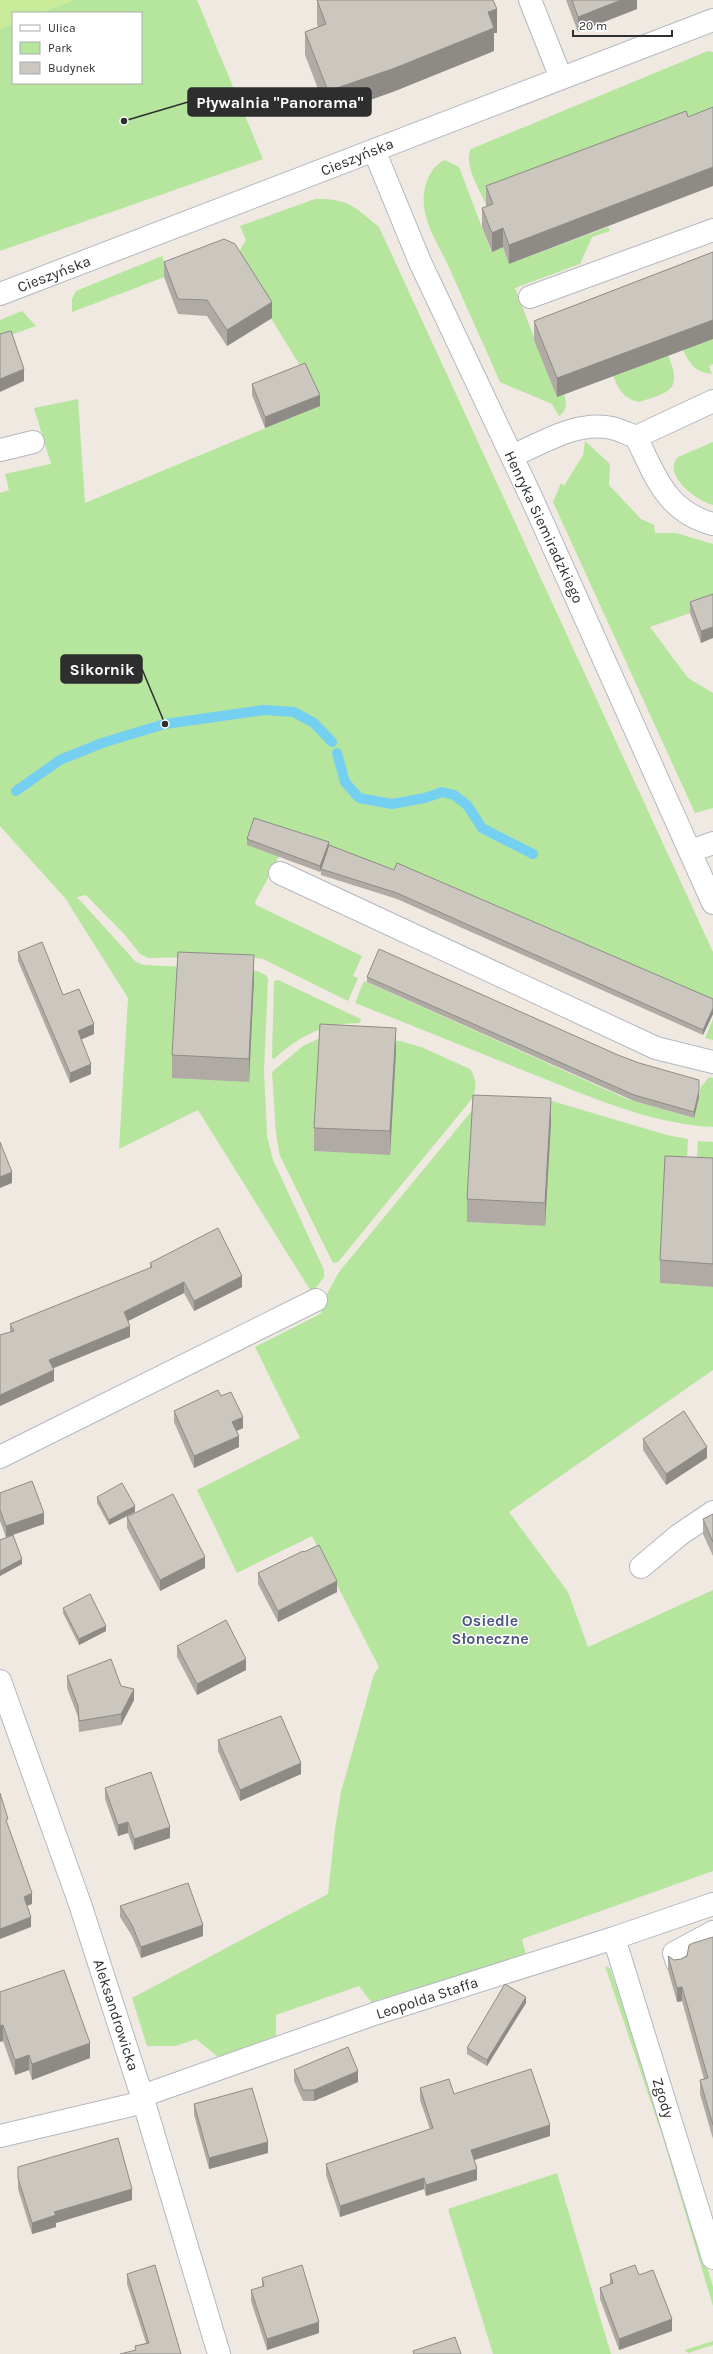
<svg xmlns="http://www.w3.org/2000/svg" width="713" height="2354" font-family="Karla,sans-serif">
	<style>
		.green { fill: #b6e59e; fill-rule: evenodd }
		.pitch { fill: #c9ec9a }
		.lines { fill: none; stroke-linecap: round; stroke-linejoin: round }
		.stream { stroke: #75cff0; stroke-width: 10 }
		.minor-casing { stroke: #b4b7c1; stroke-width: 24 }
		.minor { stroke: #fff; stroke-width: 22 }
		.wall { fill: #afaba4 }
		.shaded-wall { fill: #8e8b86 }
		.building { fill: #cbc7bf; stroke: #8e8b86 }
		.labels { text-anchor: middle; stroke-width: 3; stroke-linejoin: round; paint-order: stroke }
		.street-label { font-size: 15px; fill: #2e2e2e; stroke: #fff }
		.neighbourhood-label { font-size: 16px; font-weight: bold; fill: #4d5680; stroke: #fff }
		.leader { fill: none; stroke: #2e2e2e; stroke-width: 1.5 }
		.callout-dot { fill: #2e2e2e; stroke: #fff; stroke-width: 1.5 }
		.callout { fill: #2e2e2e; stroke: #2e2e2e; stroke-width: 1.5 }
		.callout-label { font-size: 16px; text-anchor: middle; font-weight: bold; fill: #fff }
	</style>
	<rect width="100%" height="100%" fill="#efe9e1"/>
	<path class="green" d="M0 0H197L263 159 0 251ZM13 13H141V83H13Z
		M708 51 713 52V120L486 205C480 190 463 164 471 149Z
		M445 160 459 167 491 251 503 247 509 264 608 227 610 231 592 237 580 264 515 288 557 397 564 394C567 403 567 410 559 416L552 404 500 382C483 343 465 304 448 265 439 247 426 226 424 206 422 190 429 166 445 160Z
		M315 199C348 198 355 207 379 227L713 952V1002L396 865 392 874 290 829 275 865 255 902 256 905 362 956 353 976 358 978 348 1001 263 959 245 956 148 958 140 954 125 935 86 895 77 897 136 962 144 965 254 970 266 975 268 979 264 1070 267 1136 273 1160 324 1270V1277L312 1293 198 1110 119 1149 128 998 65 898 0 826V493L9 490 5 474 51 464 34 408 78 399 85 503 319 406 305 374 235 259 246 240 240 226Z
		M162 256 170 275 72 312V299L76 291Z
		M22 311 36 326 8 336 0 347V320Z
		M713 339V364L709 366 712 374C695 372 690 364 683 350Z
		M668 355C683 390 670 392 639 402 623 398 619 390 613 376Z
		M585 441 610 464 609 485 641 519 654 525 655 533H676L713 544V605L650 627 688 678 713 693V808L695 813 553 502 561 483 564 486 583 455Z
		M713 442V505C697 501 661 474 678 457Z
		M278 980 361 1019 360 1023C325 1023 300 1035 274 1059L272 1058 274 981Z
		M364 981 627 1099 693 1118 701 1087 709 1077 713 1078V1127C650 1124 588 1096 530 1073 472 1050 414 1026 355 1003Z
		M713 1019V1040L705 1038Z
		M322 1037 315 1151 390 1154 362 1039 400 1041 421 1047 470 1069C477 1078 477 1091 471 1100L338 1262 333 1263 280 1156 276 1134 272 1072 303 1046Z
		M526 1101H552L667 1135 688 1139 686 1180 660 1283 713 1287V1370L509 1512 568 1592 588 1647 713 1590V1871L522 1939 526 1955 371 2002 359 1986 276 2015V2036L218 2057 196 2039 175 2046H147L132 1998 328 1894 335 1829 341 1792 374 1674 379 1667 312 1536 237 1573 197 1490 300 1438 255 1347 322 1313 319 1308 339 1272 479 1102 467 1222 545 1226Z
		M698 1141 713 1142V1181L696 1172Z
		M605 1966 610 1968 668 2135 713 2287V2306L663 2138Z
		M557 2173 611 2354H493L448 2209Z
		M713 2341V2345L688 2353 685 2350Z"/>
	<path class="pitch" d="M0 0H75L41 13H13V24L0 29Z"/>
	<g class="lines">
		<path class="stream" d="M337 753 345 782 359 798 392 804 425 798 442 792 454 795 467 805 482 828 533 854
			M16 791 60 760 102 743 165 724 264 710 294 712 314 723 332 742"/>
		<defs>
			<path id="minor" d="M530 0 561 78
				M374 150 420 262 532 499 713 903
				M0 294 713 20
				M530 297 713 230
				M636 437C655 475 666 512 713 524
				M0 450 33 442
				M512 456C543 443 577 420 612 428 620 430 628 434 636 437L713 401
				M691 851 713 843
				M280 873 656 1048 713 1062
				M0 1457 316 1300
				M641 1567 679 1535 713 1512
				M0 1681 80 1904 142 2096 219 2354
				M614 1938 713 2258
				M677 1962 674 1953 713 1932
				M142 2096 374 2014 614 1938 713 1904
				M0 2136 144 2102"/>
		</defs>
		<use href="#minor" class="minor-casing"/>
		<use href="#minor" class="minor"/>
	</g>
	<path class="wall" d="M317 0 497 33H494V51L395 91 328 115 305 55V32L318 27 317 23Z
		M566 0H637V9L578 32Z
		M686 111 509 264 503 247 492 252 482 227V208L487 207 486 205V186Z
		M713 252V339L557 397 534 340V321Z
		M164 262 272 318 227 346 207 316 178 314 164 277Z
		M252 384 320 406 265 428 252 395Z
		M713 594 701 643 690 613V602Z
		M247 839 329 845 713 999V1014L703 1035 397 899 321 875V870L320 872 247 845Z
		M18 952 63 995 94 1034 81 1039 91 1074 70 1083 18 961Z
		M367 977 699 1097 694 1118 634 1101 367 982Z
		M254 979 249 1082 172 1078V1055Z
		M396 1051 390 1155 314 1151V1128Z
		M551 1122 545 1226 467 1222V1199Z
		M713 1158V1287L660 1283V1260Z
		M150 1263 242 1287 194 1311 184 1293 128 1321 130 1337 53 1368 54 1381 0 1406V1335L10 1332V1324L150 1268Z
		M221 1396 243 1428 236 1431 239 1447 194 1468 174 1422V1411Z
		M643 1439 707 1458 666 1485 643 1450Z
		M0 1493 44 1524 13 1535 22 1564 0 1576V1540L12 1535 6 1537 0 1521Z
		M97 1497 135 1512 109 1525 97 1503Z
		M713 1514V1556L703 1534V1519Z
		M127 1517 205 1568 160 1591 127 1528Z
		M258 1573 337 1592 278 1622 258 1584Z
		M63 1608 106 1631 79 1645 63 1613Z
		M177 1646 246 1670 197 1695 177 1657Z
		M67 1676 121 1686 134 1700 121 1725 79 1732 78 1717 67 1688Z
		M218 1740 301 1774 240 1801 218 1751Z
		M105 1788 170 1838 134 1850 128 1833 118 1836 105 1799Z
		M120 1906 203 1936 141 1958 132 1936 120 1917Z
		M713 1937V2139L700 2094V2080L704 2079 682 2001 677 2002 668 1970V1956L674 1960 681 1959Z
		M0 1992 90 2058 32 2080 29 2070 15 2075 3 2041 0 2042Z
		M526 2003 487 2066 467 2054V2048Z
		M294 2070 358 2082 314 2101H303L294 2081Z
		M420 2088 454 2094 550 2136 474 2160 477 2180 426 2196 424 2189 340 2217 326 2175V2164L430 2129 420 2100Z
		M194 2104 268 2153 209 2169 194 2115Z
		M18 2167 132 2200 56 2223V2227L32 2234 18 2189Z
		M127 2274 181 2354 135 2350V2346L146 2343 127 2284Z
		M610 2274 639 2275 672 2331 619 2350 600 2299V2288L610 2284Z
		M262 2278 319 2333 267 2350 251 2301V2290L262 2287Z"/>
	<path class="shaded-wall" d="M621 0H637V9L578 32V17Z
		M497 9V33H494V51L395 91 328 115V91L488 12Z
		M713 167V186L509 264V245Z
		M503 228V247L492 252V233Z
		M272 302V318L227 346V330Z
		M713 320V339L557 397V378Z
		M24 369V381L0 392V379Z
		M320 395V406L265 428V417Z
		M713 627V638L701 643V631Z
		M329 842V848L321 869 320 872V866Z
		M254 955V979L249 1082V1059Z
		M713 1008V1014L703 1035V1030Z
		M94 1024V1034L78 1041V1031Z
		M396 1028V1051L390 1155V1131Z
		M91 1064V1074L70 1083V1073Z
		M699 1091V1097L694 1118V1112Z
		M551 1098V1122L545 1226V1203Z
		M12 1172V1183L0 1188V1177Z
		M242 1276V1287L194 1311V1301Z
		M184 1282V1293L124 1323V1312Z
		M130 1326V1337L49 1370V1360Z
		M54 1370V1381L0 1406V1395Z
		M243 1417V1428L232 1433V1422Z
		M239 1436V1447L194 1468V1456Z
		M707 1447V1458L666 1485V1474Z
		M135 1506V1512L109 1525V1520Z
		M44 1513V1524L6 1537V1526Z
		M205 1557V1568L160 1591V1580Z
		M22 1559V1564L0 1576V1571Z
		M337 1581V1592L278 1622V1611Z
		M106 1626V1631L79 1645V1639Z
		M246 1659V1670L197 1695V1684Z
		M134 1689V1700L121 1725V1714Z
		M301 1763V1774L240 1801V1790Z
		M128 1822V1833L118 1836V1825Z
		M170 1827V1838L134 1850V1839Z
		M32 1893V1904L24 1907V1897Z
		M31 1917V1927L0 1939V1929Z
		M203 1925V1936L141 1958V1947Z
		M682 1987V2001L677 2002V1988Z
		M526 1997V2003L487 2066V2060Z
		M3 2025V2041L0 2042V2026Z
		M90 2043V2058L32 2080V2064Z
		M29 2055V2070L15 2075V2060Z
		M358 2071V2082L314 2101V2090Z
		M550 2125V2136L471 2161V2150Z
		M268 2142V2153L209 2169V2158Z
		M477 2169V2180L426 2196V2185Z
		M424 2178V2189L340 2217V2206Z
		M132 2189V2200L56 2223V2227L32 2234V2223L54 2212Z
		M672 2319V2331L619 2350V2339Z
		M319 2322V2333L267 2350V2339Z"/>
	<path class="building" d="M317 0H493L497 9 488 12 494 28 395 68 328 91 305 32 326 24Z
		M572 0H621L578 17Z
		M713 107V167L509 245 503 228 492 233 482 208 493 204 486 186 686 111 688 117Z
		M224 239 235 244 272 302 227 330 207 300 178 299 164 262Z
		M713 252V320L557 378 534 321Z
		M11 331 24 369 0 379V334Z
		M305 363 320 395 265 417 252 384Z
		M713 594V627L701 631 690 602Z
		M254 818 329 842 320 866 247 839Z
		M329 845 394 870 397 863 713 999V1008L703 1030 397 893 321 869Z
		M42 942 63 995 79 989 94 1024 78 1031 91 1064 70 1073 18 952Z
		M379 949 618 1055 639 1063 699 1080V1091L694 1112 634 1095 367 977Z
		M178 952 254 955 249 1059 172 1055Z
		M320 1024 396 1028 390 1131 314 1128Z
		M473 1095 551 1098 545 1203 467 1199Z
		M0 1142 12 1172 0 1177Z
		M665 1156 713 1158V1264L660 1260Z
		M218 1228 242 1276 194 1301 184 1282 124 1312 130 1326 49 1360 54 1370 0 1395V1335L14 1331 10 1324 152 1267 150 1263Z
		M218 1390 221 1396 231 1392 243 1417 232 1422 239 1436 194 1456 174 1411Z
		M684 1411 707 1447 666 1474 643 1439Z
		M32 1481 44 1513 6 1526 0 1510V1493Z
		M122 1483 135 1506 109 1520 97 1497Z
		M173 1494 205 1557 160 1580 127 1517Z
		M713 1514V1542L703 1519Z
		M13 1535 22 1559 0 1571V1540Z
		M319 1545 337 1581 278 1611 258 1573 303 1551 304 1552Z
		M90 1594 106 1626 79 1639 63 1608Z
		M226 1620 246 1659 197 1684 177 1646Z
		M111 1659 121 1686 134 1689 121 1714 79 1721 78 1706 67 1676Z
		M281 1716 301 1763 240 1790 218 1740Z
		M151 1772 170 1827 134 1839 128 1822 118 1825 105 1788Z
		M0 1793 8 1819 6 1820 32 1893 24 1897 31 1917 0 1929Z
		M188 1883 203 1925 141 1947 132 1925 120 1906Z
		M713 1937V2125L700 2080 708 2078 682 1987 677 1988 668 1956 674 1960 681 1959 687 1956 689 1945 693 1943Z
		M64 1970 90 2043 32 2064 29 2055 15 2060 3 2025 0 2026V1992Z
		M505 1984 526 1997 487 2060 467 2048Z
		M348 2047 358 2071 314 2090H303L294 2070Z
		M531 2069 550 2125 471 2150 477 2169 426 2185 424 2178 340 2206 326 2164 433 2128 420 2088 449 2079 454 2094Z
		M252 2088 268 2142 209 2158 194 2104Z
		M118 2138 132 2189 54 2212 56 2215 32 2223 18 2178V2167Z
		M155 2265 181 2354H120L136 2350 135 2346 149 2343 127 2274Z
		M302 2265 319 2322 267 2339 251 2290 264 2286 262 2278Z
		M635 2265 639 2275 653 2270 672 2319 619 2339 600 2288 613 2283 610 2274Z
		M455 2337 461 2354H414L413 2351Z"/>
	<g class="labels">
		<g class="street-label">
			<text transform="translate(357 157) rotate(-22)" y="5">Cieszyńska</text>
			<text transform="translate(54 274) rotate(-21)" y="5">Cieszyńska</text>
			<text transform="translate(544 527) rotate(65)" y="5">Henryka Siemiradzkiego</text>
			<text transform="translate(427 1998) rotate(-18)" y="5">Leopolda Staffa</text>
			<text transform="translate(116 2015) rotate(72)" y="5">Aleksandrowicka</text>
			<text transform="translate(663 2098) rotate(73)" y="5">Zgody</text>
		</g>
		<g class="neighbourhood-label">
			<text x="490" y="1626">Osiedle<tspan x="490" dy="18">Słoneczne</tspan></text>
		</g>
	</g>
	<path class="leader" d="M124 121L188 102M165 724L142 669"/>
	<g class="callout-dot">
		<circle cx="124" cy="121" r="4"/>
		<circle cx="165" cy="724" r="4"/>
	</g>
	<g class="callout">
		<rect x="188" y="88" width="183" height="28" rx="4"/>
		<rect x="61" y="655" width="81" height="28" rx="4"/>
	</g>
	<g class="callout-label">
		<text x="280" y="108">Pływalnia "Panorama"</text>
		<text x="102" y="675">Sikornik</text>
	</g>
	<rect x="12" y="12" width="130" height="72" fill="#ffffff" stroke="#ababab"/>
	<rect x="20" y="25" width="20" height="6" fill="#ffffff" stroke="#ababab"/>
	<text x="48" y="32" font-size="12" fill="#2e2e2e">Ulica</text>
	<rect x="20" y="42" width="20" height="12" fill="#b6e59e" stroke="#ababab"/>
	<text x="48" y="52" font-size="12" fill="#2e2e2e">Park</text>
	<rect x="20" y="62" width="20" height="12" fill="#cbc7bf" stroke="#ababab"/>
	<text x="48" y="72" font-size="12" fill="#2e2e2e">Budynek</text>
	<path d="M573 30v6h99v-6" fill="none" stroke="#2e2e2e" stroke-width="2"/>
	<text x="579" y="30" font-size="12" fill="#2e2e2e" stroke="#ffffff" stroke-width="3" paint-order="stroke">20 m</text>
</svg>
